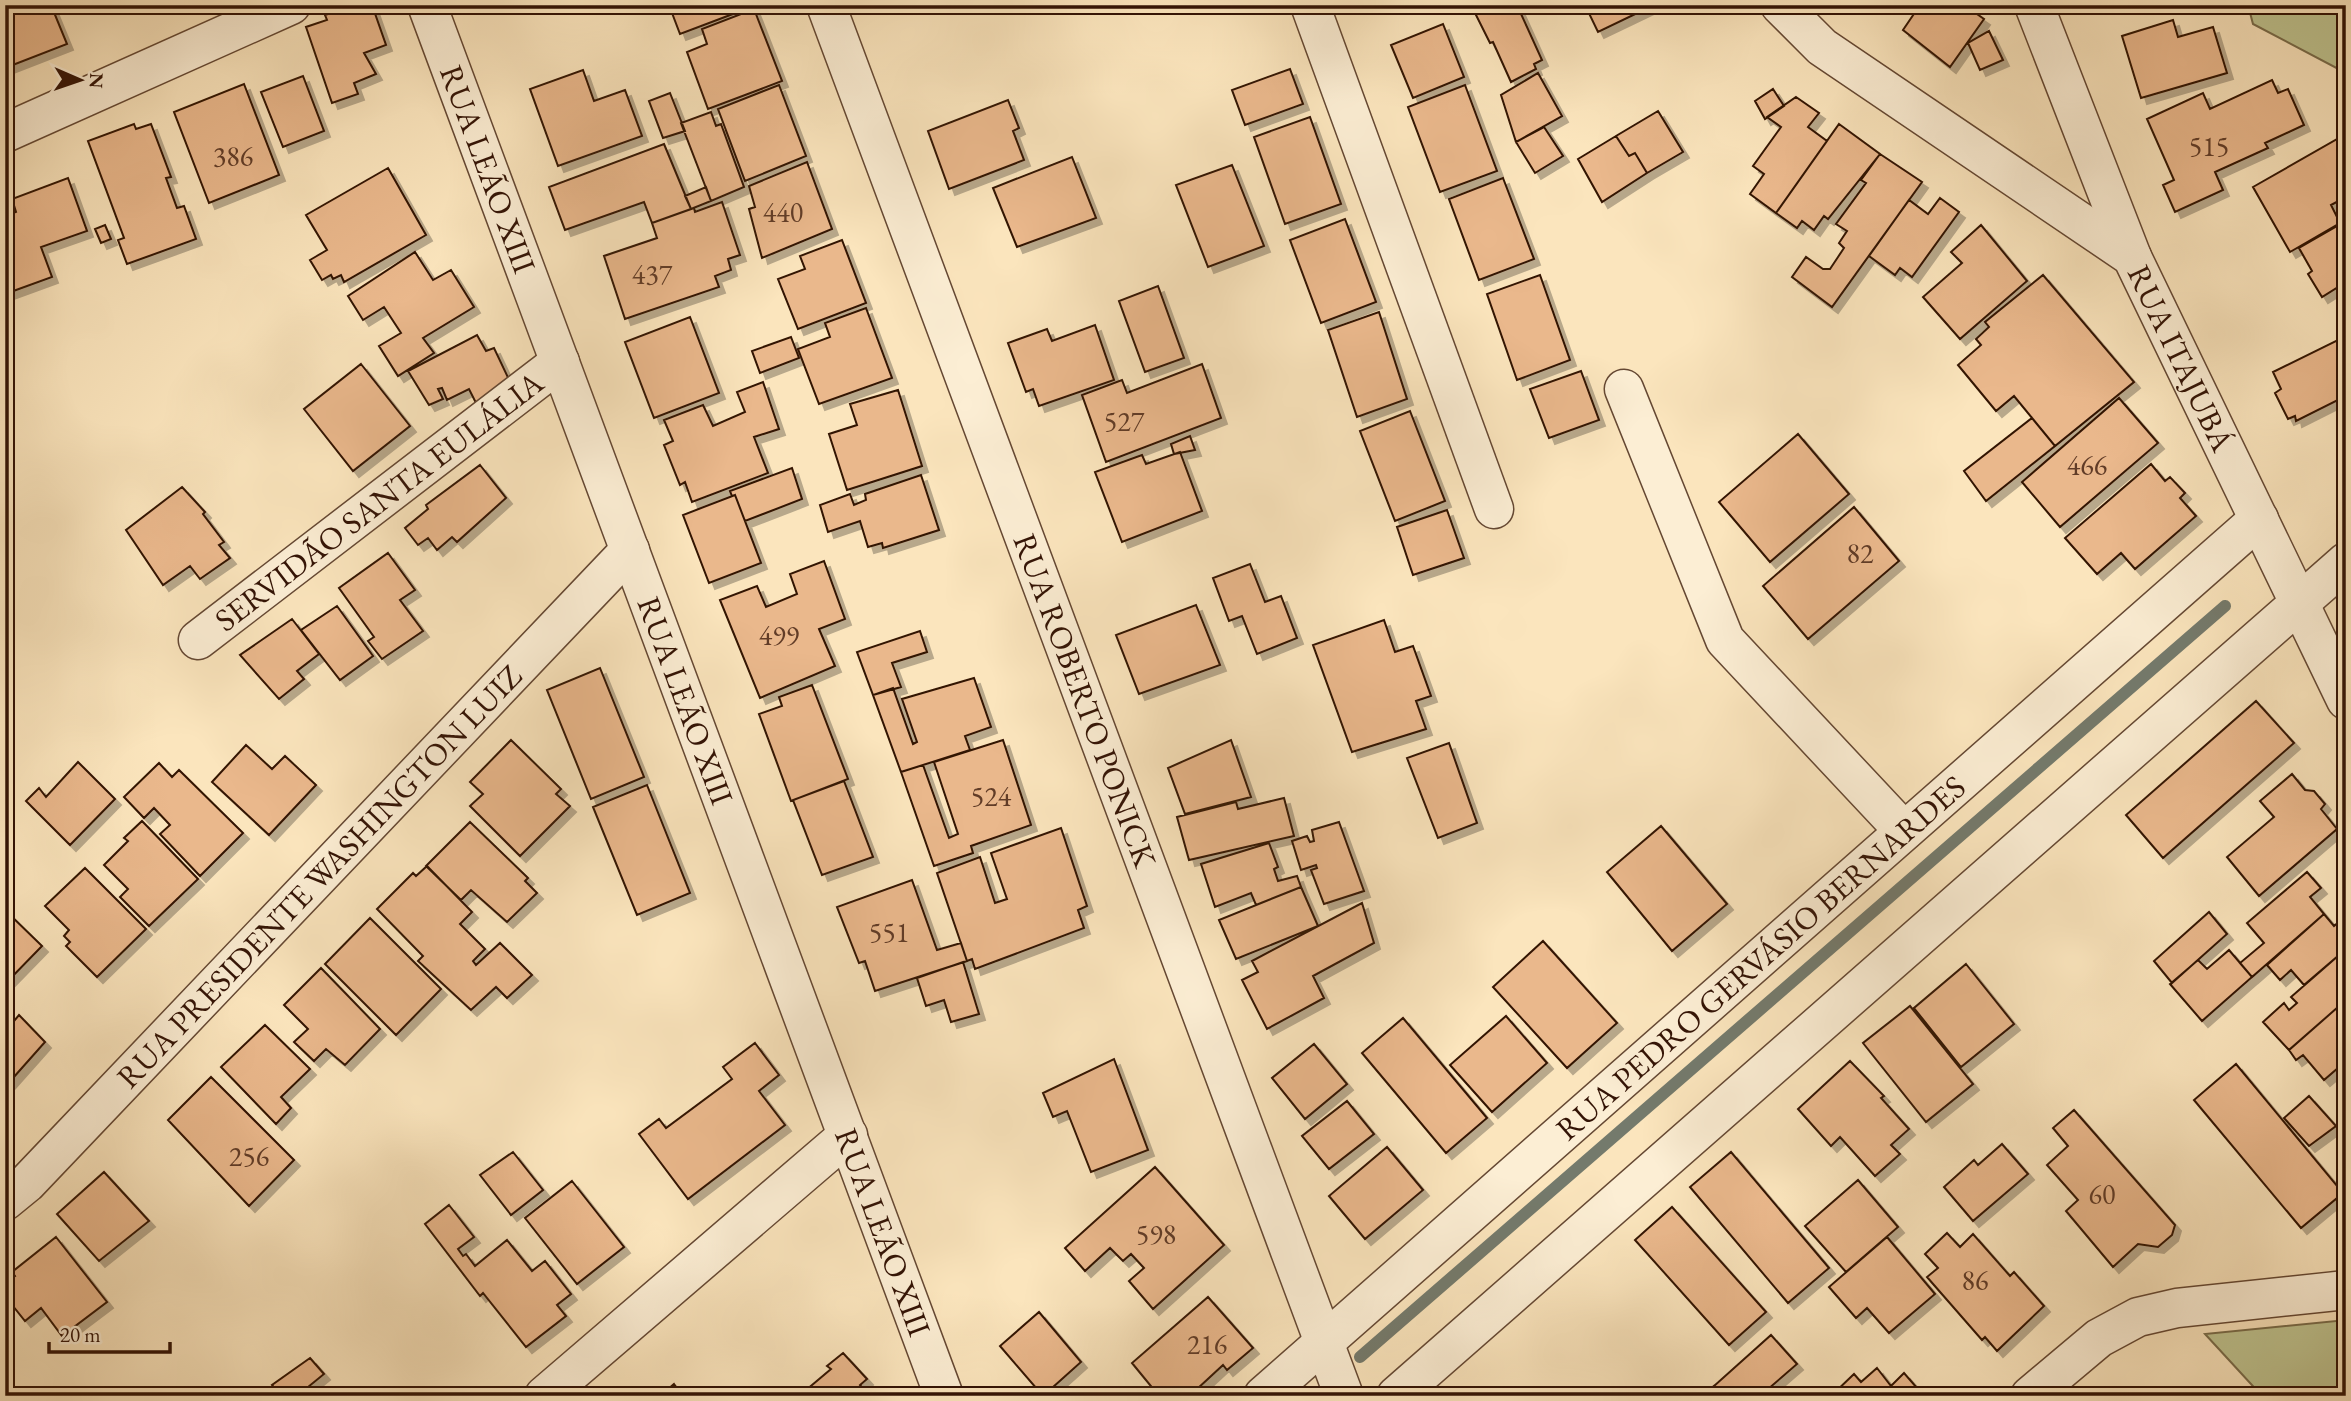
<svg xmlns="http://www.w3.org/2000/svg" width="2351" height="1401" font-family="'EB Garamond',serif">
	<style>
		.green { fill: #bfc490; stroke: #796c4a; stroke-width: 2 }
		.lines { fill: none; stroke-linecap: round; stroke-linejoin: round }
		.stream { stroke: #747a6c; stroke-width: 12 }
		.building { fill: #eab88c; stroke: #331305; stroke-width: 2; filter: url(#shadow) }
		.minor-casing { stroke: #654833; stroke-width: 41 }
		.minor { stroke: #fceed4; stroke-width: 38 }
		.labels { text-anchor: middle; stroke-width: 6; stroke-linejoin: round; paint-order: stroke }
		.number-label { font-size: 28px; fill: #613c27 }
		.street-label { font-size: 32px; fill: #331305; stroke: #fceed4 }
	</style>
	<defs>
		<filter id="shadow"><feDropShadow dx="6" dy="6" stdDeviation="0" flood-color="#0004"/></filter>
	</defs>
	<rect width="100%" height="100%" fill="#fbe5bd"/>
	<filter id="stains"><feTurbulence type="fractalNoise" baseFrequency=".00286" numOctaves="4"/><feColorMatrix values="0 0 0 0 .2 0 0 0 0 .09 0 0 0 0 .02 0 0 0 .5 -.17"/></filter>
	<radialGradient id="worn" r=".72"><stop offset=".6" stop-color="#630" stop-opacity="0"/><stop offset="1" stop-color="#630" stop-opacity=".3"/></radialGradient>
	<path class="green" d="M2248 5H2346V73L2253 24Z
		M2346 1320V1396H2262L2205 1334Z"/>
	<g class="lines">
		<path class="stream" d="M1360 1357 2225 606"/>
	</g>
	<path class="building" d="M5 5H51L67 44 5 68Z
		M354 5H372L386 45 364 53 376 74 354 83 358 94 332 103 306 27 327 20 325 15Z
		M669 5H753L754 6 680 34Z
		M1471 5H1517L1542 60 1534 64 1536 69 1511 82 1493 42 1490 43Z
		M1585 5H1654L1598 32Z
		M1920 5H1964L1984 19 1950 67 1903 30Z
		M754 9 782 81 708 109 687 52 707 44 702 29Z
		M2173 20 2178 37 2213 27 2227 73 2141 98 2122 36Z
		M1443 24 1464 77 1413 98 1391 45Z
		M1989 31 2003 60 1980 70 1968 43Z
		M1290 69 1303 104 1245 125 1232 90Z
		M583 70 594 101 625 90 642 136 558 166 530 89Z
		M1538 73 1562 116 1516 142 1501 95Z
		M303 76 324 131 283 147 261 92Z
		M2272 80 2278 93 2288 89 2304 125 2265 143 2268 148 2215 172 2223 190 2175 212 2163 185 2174 180 2147 119 2203 93 2210 109Z
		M244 84 279 175 209 203 174 112Z
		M779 85 806 156 745 181 718 109Z
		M1465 85 1497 171 1440 192 1408 107Z
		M1773 89 1784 106 1765 119 1755 101Z
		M670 93 685 131 663 138 649 101Z
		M1796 97 1819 113 1808 127 1827 141 1776 213 1750 194 1764 174 1753 166 1781 127 1767 117Z
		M1008 100 1019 128 1013 131 1024 160 949 189 928 131Z
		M1658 111 1683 152 1647 173 1635 153 1629 156 1616 136Z
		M711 112 716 126 721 124 744 187 711 201 681 123Z
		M1310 117 1341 204 1285 224 1254 137Z
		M134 124 136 129 151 124 171 177 166 178 177 208 184 206 196 239 127 264 118 240 124 238 88 141Z
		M1839 124 1880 154 1828 219 1824 216 1814 230 1802 221 1797 228 1776 213Z
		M1544 127 1563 156 1535 173 1516 142Z
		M2346 134V197L2331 205 2340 223 2290 252 2253 187Z
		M1616 136 1629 156 1635 153 1647 173 1602 202 1578 159Z
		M664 144 691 209 652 223 644 202 565 230 549 187Z
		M1880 154 1922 182 1832 307 1792 277 1806 257 1823 269H1830L1844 248 1839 243 1847 231 1836 224 1866 183 1861 180Z
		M1072 157 1096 218 1017 247 993 188Z
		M807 162 832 229 762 258 749 209 755 207 749 186Z
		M1232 165 1264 246 1208 267 1176 185Z
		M388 168 426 235 344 282 341 275 333 279 331 275 322 280 310 260 327 250 306 215Z
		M68 178 87 231 41 247 52 277 5 294V216L16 212 12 199Z
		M1503 178 1534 259 1479 280 1449 199Z
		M706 187 711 201 691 209 685 196Z
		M1940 198 1959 212 1912 277 1900 268 1895 275 1869 256 1909 200 1928 214Z
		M722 202 740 255 728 259 731 270 715 276 719 287 625 319 604 256 657 238 652 223 694 208 695 212Z
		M1345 219 1376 302 1321 323 1290 240Z
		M2346 221V282L2322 297 2308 274 2312 271 2299 248Z
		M105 225 111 239 101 243 95 229Z
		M1981 225 2027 281 1960 339 1923 297 1962 263 1951 252Z
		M842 240 866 303 798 329 778 279 805 269 800 256Z
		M415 252 433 280 451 270 474 307 423 338 434 353 398 376 379 346 401 333 384 307 363 320 348 296Z
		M1540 275 1570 360 1517 380 1487 294Z
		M2043 275 2134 382 2055 446 2014 396 1996 411 1958 365 1981 345 1976 339 1989 327 1985 322Z
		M1158 286 1184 358 1145 372 1119 301Z
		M866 308 892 378 819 404 798 349 830 337 825 323Z
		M1379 312 1407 399 1357 417 1328 330Z
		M690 317 719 393 654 418 625 342Z
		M1095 325 1114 380 1039 406 1033 389 1026 392 1008 343 1047 329 1052 341Z
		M477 335 486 351 494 348 512 386 476 403 469 389 447 400 442 388 438 389 443 399 429 405 408 371Z
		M2346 336V396L2296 421 2295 416 2288 419 2275 393 2281 389 2273 372Z
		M791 337 799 358 760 373 752 351Z
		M361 364 410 426 353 471 304 409Z
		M1202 364 1221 418 1106 462 1082 395 1122 380 1127 393Z
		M1581 371 1599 420 1549 438 1530 389Z
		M763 382 779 429 754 437 768 473 692 502 685 482 680 485 664 445 673 441 664 420 703 405 713 426 745 412 737 392Z
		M898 390 922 466 847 490 829 434 857 425 850 404Z
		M2119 398 2158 443 2060 527 2022 482Z
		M1410 411 1445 501 1395 521 1360 431Z
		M2032 418 2055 446 1986 501 1964 471Z
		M1798 434 1849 494 1770 562 1719 502Z
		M1190 436 1195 450 1174 454 1171 444Z
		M1180 452 1202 511 1122 542 1095 472 1142 455 1146 464Z
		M2151 464 2165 481 2170 477 2185 493 2180 498 2196 516 2135 569 2121 553 2097 574 2065 538Z
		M480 465 506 498 457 542 452 537 437 550 428 538 418 545 405 528 428 509 426 505Z
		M792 468 802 499 745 521 735 495 732 496 730 491Z
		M921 475 939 530 883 548 882 543 868 547 860 521 828 532 820 505 850 494 854 505 866 500 865 494Z
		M182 487 205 512 203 514 224 542 219 545 230 558 200 579 190 566 163 585 126 530Z
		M735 495 761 563 709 583 683 515Z
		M1854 507 1899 561 1808 639 1763 586Z
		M1447 510 1464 558 1413 575 1397 527Z
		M388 553 415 590 400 600 423 631 382 659 368 641 374 637 339 588Z
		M824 561 845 619 819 629 835 666 760 698 720 600 757 586 766 607 797 594 790 574Z
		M1250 564 1265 602 1281 596 1297 638 1257 654 1242 616 1229 621 1213 578Z
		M1196 605 1220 665 1139 694 1116 635Z
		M337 606 373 656 340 680 301 630Z
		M292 619 319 654 297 671 304 679 279 699 240 655Z
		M1384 620 1395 652 1413 646 1431 696 1416 701 1426 729 1352 752 1313 645Z
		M920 631 927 652 892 663 901 687 873 695 857 652Z
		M600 668 644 777 591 799 547 690Z
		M974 678 991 727 965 736 970 750 901 772 873 695 893 688 913 744 917 742 902 699Z
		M812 685 848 779 791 801 759 714 782 706 779 697Z
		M2256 701 2294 743 2163 858 2126 815Z
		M511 740 561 789 556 794 570 806 520 856 470 806 483 794 470 782Z
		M1003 740 1031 825 971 846 973 853 934 866 901 772 923 765 949 838 958 834 934 762Z
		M1231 740 1251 797 1185 814 1168 768Z
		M1449 743 1477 823 1438 838 1407 758Z
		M246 745 272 769 285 756 316 785 269 835 212 782Z
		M78 762 115 799 70 845 26 801 39 788 46 797Z
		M159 763 172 777 179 770 243 833 200 876 160 834 170 825 154 808 144 818 124 797Z
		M2292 774 2305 790 2314 791 2325 804 2321 809 2337 829 2259 896 2227 857 2274 817 2260 801Z
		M844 781 873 857 822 875 793 800Z
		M647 785 690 893 637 915 593 807Z
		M1284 798 1294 836 1189 860 1177 817 1236 802 1238 809Z
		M142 821 198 879 149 926 120 897 128 889 104 865 128 841 124 838Z
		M470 822 528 878 525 881 537 893 507 922 471 890 461 900 426 866Z
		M1339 822 1364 891 1324 904 1311 870 1317 868 1316 865 1301 870 1292 841 1307 836 1310 842 1314 841 1312 830Z
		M1661 826 1727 904 1672 951 1607 872Z
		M1061 828 1087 906 1078 910 1084 928 975 969 972 959 967 961 937 873 980 857 995 903 1007 899 991 853Z
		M1269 843 1278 867 1274 869 1278 881 1297 876 1301 887 1256 905 1251 893 1215 907 1201 864Z
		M427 866 472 912 460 924 485 949 473 961 476 965 500 943 532 975 507 998 496 987 471 1010 418 961 423 956 377 909 413 873 416 876Z
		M85 868 146 929 97 977 66 946 70 942 64 936 69 930 45 906Z
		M2307 872 2321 888 2310 897 2324 914 2252 977 2240 963 2264 943 2247 923Z
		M912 880 937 950 961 943 967 961 875 991 865 961 859 963 837 907Z
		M1301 887 1318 926 1236 959 1219 920Z
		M1362 903 1374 943 1313 976 1324 998 1267 1029 1242 980 1258 972 1252 961Z
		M5 910 42 946 5 984Z
		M2209 912 2227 934 2172 983 2154 961Z
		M2324 914 2334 926 2346 916V949L2304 985 2291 970 2280 980 2267 965Z
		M370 918 441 989 396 1035 325 964Z
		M1543 941 1617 1023 1567 1068 1493 987Z
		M2346 949V1000L2289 1050 2263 1022 2284 1003 2289 1010 2297 1003 2291 997Z
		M2229 950 2252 977 2202 1021 2170 984 2198 960 2207 969Z
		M963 962 979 1014 951 1022 944 1000 926 1006 917 978Z
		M1966 964 2014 1024 1961 1067 1914 1008Z
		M321 968 380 1029 345 1065 326 1049 314 1061 294 1042 308 1029 284 1005Z
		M2346 1000V1061L2324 1080 2303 1055 2296 1060 2289 1050Z
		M1910 1006 1973 1084 1926 1122 1863 1043Z
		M19 1015 45 1042 5 1087V1023L9 1027Z
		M1506 1016 1547 1063 1492 1112 1450 1065Z
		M1403 1018 1487 1118 1446 1153 1362 1053Z
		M265 1025 310 1069 281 1097 291 1108 276 1124 221 1067Z
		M755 1043 779 1075 759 1091 785 1125 688 1199 639 1134 659 1119 666 1128 732 1079 723 1067Z
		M1314 1044 1347 1084 1305 1119 1272 1078Z
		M1114 1059 1148 1150 1091 1172 1067 1111 1053 1117 1043 1093Z
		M1850 1061 1884 1096 1881 1098 1909 1129 1891 1145 1900 1154 1875 1176 1840 1137 1831 1146 1798 1109Z
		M2236 1064 2343 1193 2301 1228 2194 1100Z
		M211 1077 294 1160 249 1206 168 1120Z
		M2309 1096 2336 1126 2309 1146 2284 1118Z
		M1347 1101 1374 1134 1329 1169 1302 1136Z
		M2074 1110 2175 1225 2172 1235 2158 1247 2138 1244 2113 1267 2066 1211 2078 1200 2047 1165 2068 1146 2053 1128Z
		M2002 1144 2028 1174 1973 1221 1944 1187 1974 1160 1978 1165Z
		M1387 1147 1423 1190 1365 1239 1329 1196Z
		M513 1152 543 1190 511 1215 480 1175Z
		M1731 1152 1829 1268 1788 1303 1690 1187Z
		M1155 1167 1224 1245 1153 1309 1129 1281 1144 1268 1131 1254 1123 1261 1110 1248 1085 1271 1065 1248Z
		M104 1172 149 1221 99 1261 57 1214Z
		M1858 1180 1898 1227 1846 1272 1805 1226Z
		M572 1181 624 1247 577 1284 525 1218Z
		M449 1205 474 1237 458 1249 463 1256 466 1254 475 1266 507 1240 532 1271 545 1261 571 1294 557 1305 566 1316 526 1347 483 1293 480 1296 425 1224Z
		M1672 1207 1766 1312 1729 1345 1635 1240Z
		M1947 1233 1960 1247 1973 1234 2010 1276 2014 1272 2044 1306 1997 1351 1985 1337 1982 1340 1927 1277 1938 1268 1925 1254Z
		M56 1237 107 1302 62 1336 41 1308 25 1321 5 1296V1283L15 1276 12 1272Z
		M1887 1237 1935 1294 1889 1333 1867 1308 1856 1318 1829 1287Z
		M1208 1297 1253 1348 1227 1370 1223 1365 1196 1390 1201 1394 1199 1396H1159L1132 1363Z
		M1039 1312 1081 1362 1043 1396 1000 1346Z
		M1771 1335 1797 1364 1760 1396H1723L1714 1386Z
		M843 1353 867 1379 860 1385 869 1396H799L831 1369 827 1366Z
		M310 1358 324 1374 297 1396H281L272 1385Z
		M1877 1368 1891 1386 1904 1373 1924 1396H1831L1854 1374 1861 1382Z
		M674 1384 683 1396H660Z
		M1714 1386 1723 1396H1702Z"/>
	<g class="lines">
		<defs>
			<g id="minor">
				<path id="s1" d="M427 5 944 1396"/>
				<path id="s2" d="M826 5 1344 1396"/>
				<path d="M1310 5 1494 509"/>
				<path id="s3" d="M1780 5 1822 47 2132 257 2346 700"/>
				<path d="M2034 5 2132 257"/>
				<path d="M5 133 291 5"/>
				<path d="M1624 389 1725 640 1904 831"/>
				<path id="s4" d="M198 640 560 362"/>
				<path id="s5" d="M5 1201 27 1183 630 550"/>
				<path d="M544 1396 848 1135"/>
				<path id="s6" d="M1263 1396 2259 519"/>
				<path d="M1396 1396 2346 562"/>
				<path d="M2030 1396 2099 1338 2138 1317 2177 1308 2346 1290"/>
			</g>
		</defs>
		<use href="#minor" class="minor-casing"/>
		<use href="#minor" class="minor"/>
	</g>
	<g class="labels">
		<g class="number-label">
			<text x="2209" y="156">515</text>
			<text x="233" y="166">386</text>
			<text x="783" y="222">440</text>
			<text x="652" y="284">437</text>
			<text x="1124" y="431">527</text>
			<text x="2087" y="475">466</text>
			<text x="1860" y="563">82</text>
			<text x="779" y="645">499</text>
			<text x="991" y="806">524</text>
			<text x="889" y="942">551</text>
			<text x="249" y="1166">256</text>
			<text x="2102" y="1204">60</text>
			<text x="1156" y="1244">598</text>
			<text x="1975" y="1290">86</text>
			<text x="1207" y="1354">216</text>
		</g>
		<g class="street-label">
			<text dy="11" stroke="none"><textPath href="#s1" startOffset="175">RUA LEÃO XIII</textPath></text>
			<text dy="11" stroke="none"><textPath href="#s3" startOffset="546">RUA ITAJUBÁ</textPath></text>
			<text dy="11" stroke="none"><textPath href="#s4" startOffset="228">SERVIDÃO SANTA EULÁLIA</textPath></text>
			<text dy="11" stroke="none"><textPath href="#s1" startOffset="742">RUA LEÃO XIII</textPath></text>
			<text dy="11" stroke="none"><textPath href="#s2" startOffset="742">RUA ROBERTO PONICK</textPath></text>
			<text dy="11" stroke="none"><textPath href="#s5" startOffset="452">RUA PRESIDENTE WASHINGTON LUIZ</textPath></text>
			<text dy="11" stroke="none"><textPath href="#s6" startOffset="663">RUA PEDRO GERVÁSIO BERNARDES</textPath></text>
			<text dy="11" stroke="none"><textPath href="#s1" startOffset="1309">RUA LEÃO XIII</textPath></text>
		</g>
	</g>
	<rect width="2351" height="1401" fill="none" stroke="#fbe5bd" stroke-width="28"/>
	<rect x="7" y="7" width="2337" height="1387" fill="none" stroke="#331305" stroke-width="3.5"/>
	<rect x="14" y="14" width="2323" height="1373" fill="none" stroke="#331305" stroke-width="2"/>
	<g transform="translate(80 80) rotate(92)" stroke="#fceed4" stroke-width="5" paint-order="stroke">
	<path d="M0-5L12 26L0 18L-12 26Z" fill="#331305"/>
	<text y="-10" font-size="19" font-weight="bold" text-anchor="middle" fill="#331305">N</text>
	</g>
	<path d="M49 1342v10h121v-10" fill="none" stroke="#331305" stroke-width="3.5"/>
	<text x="60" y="1342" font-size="21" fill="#331305" stroke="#fceed4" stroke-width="5" paint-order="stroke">20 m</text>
	<rect width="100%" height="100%" filter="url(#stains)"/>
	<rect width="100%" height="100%" fill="url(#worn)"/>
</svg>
